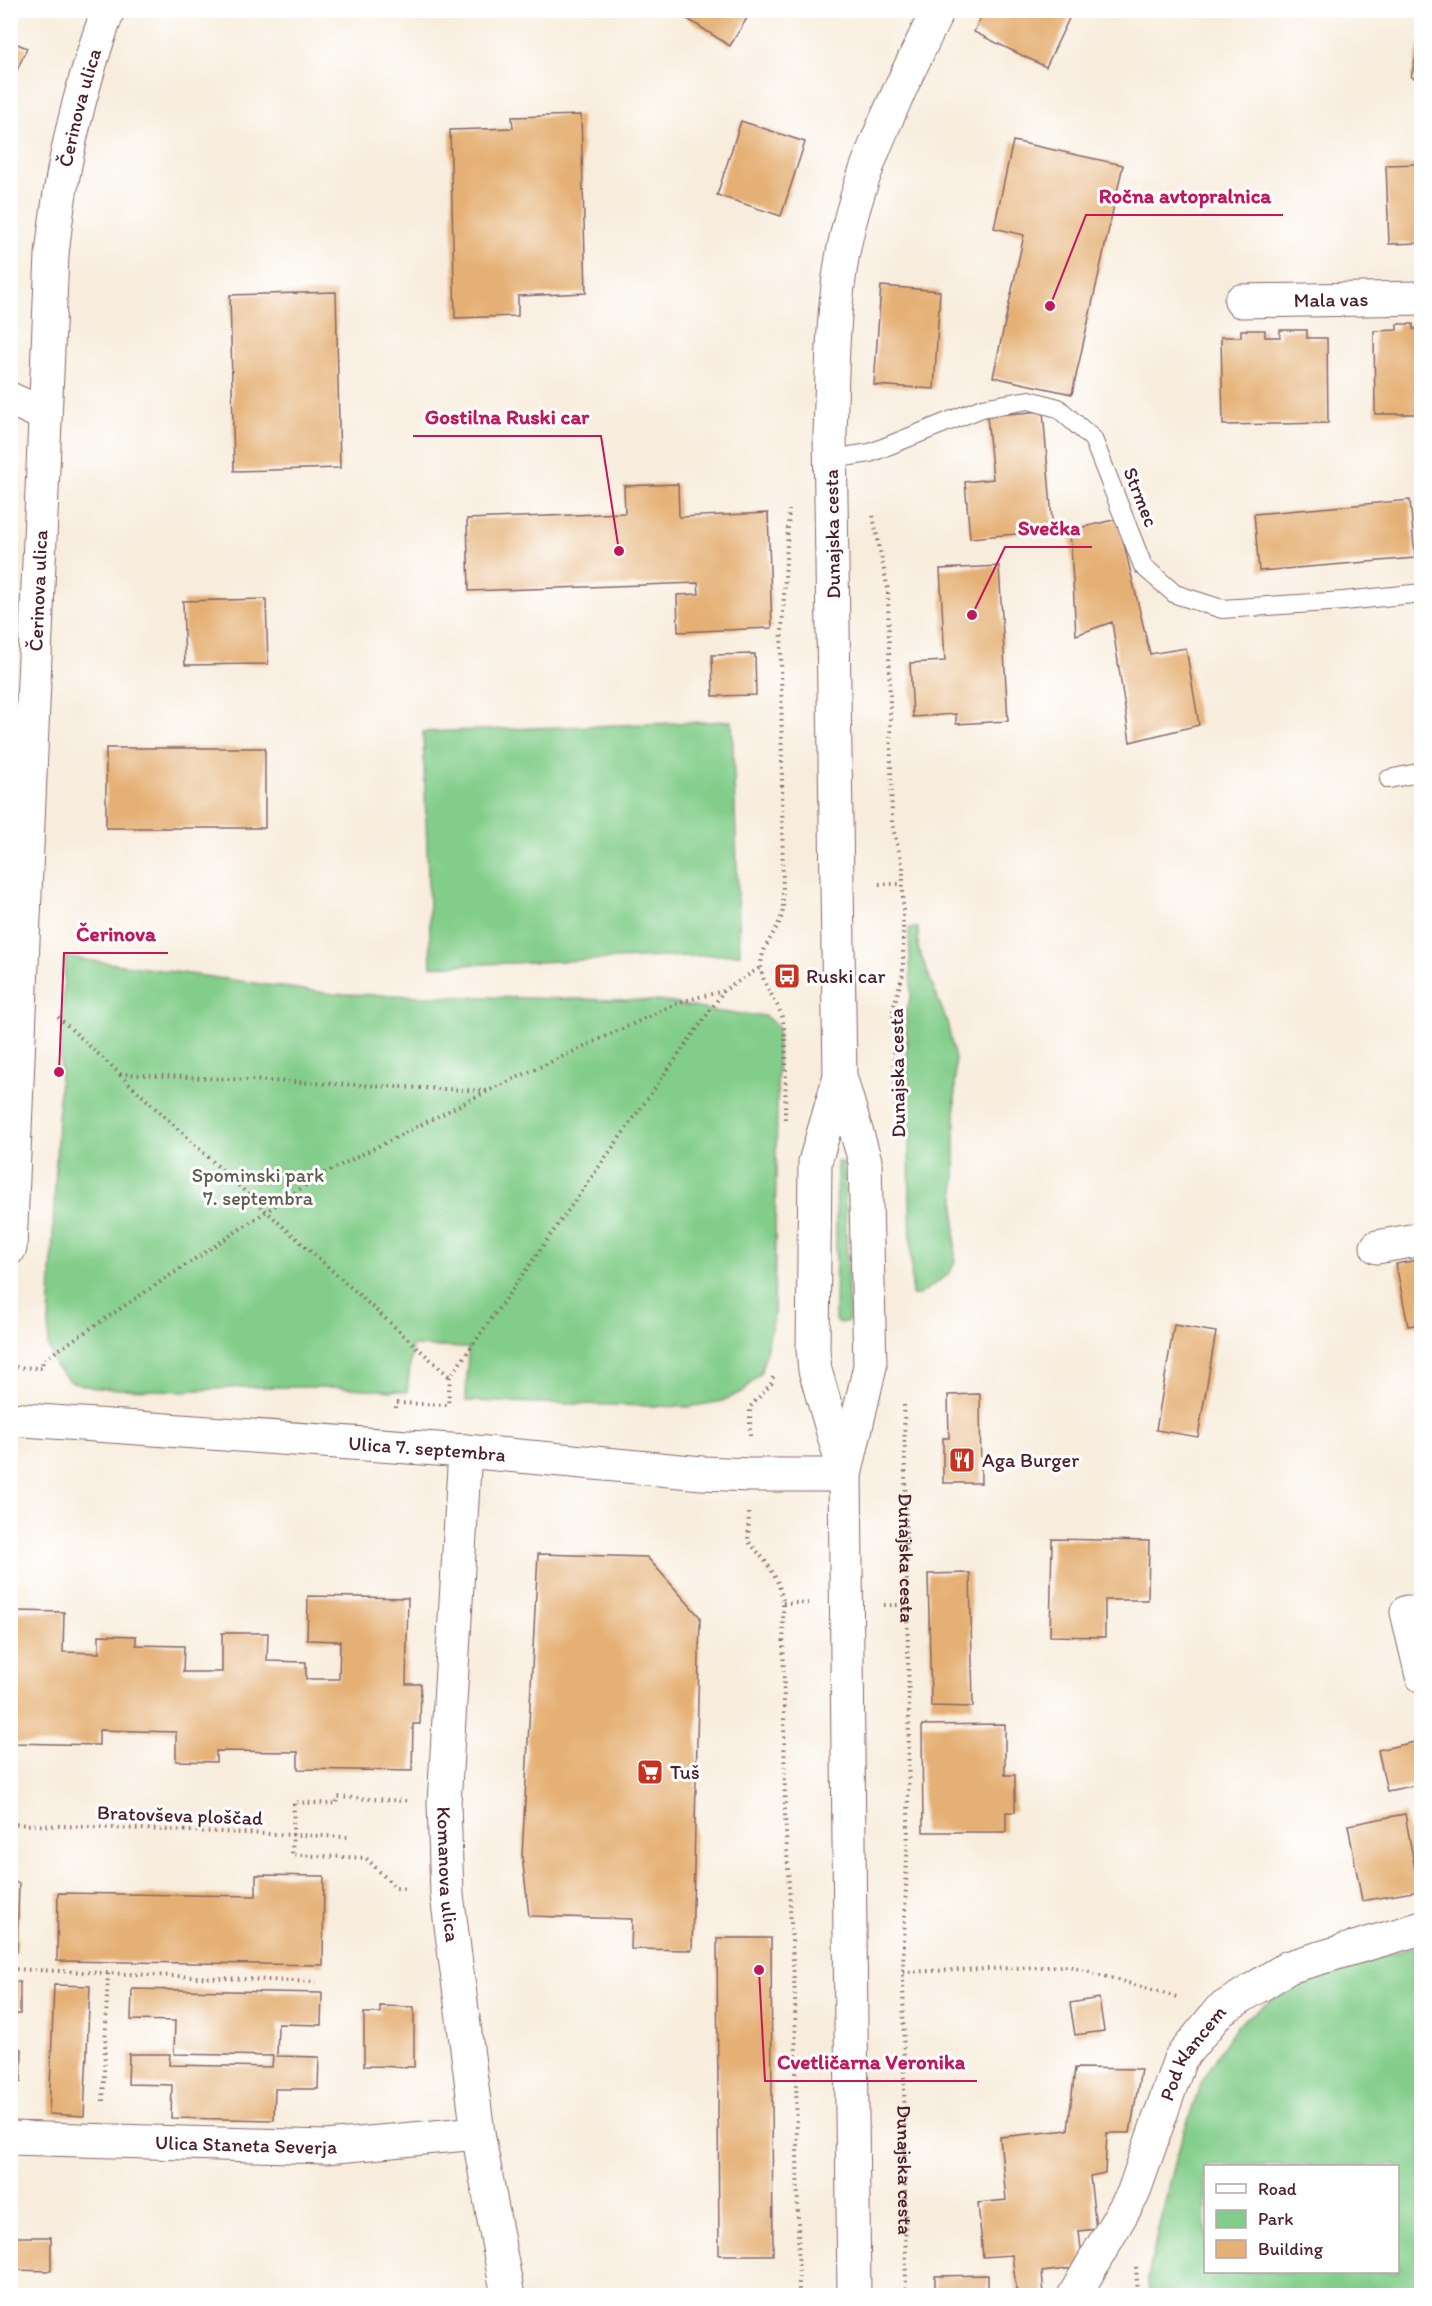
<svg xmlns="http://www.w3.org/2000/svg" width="1432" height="2306" font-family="Itim,sans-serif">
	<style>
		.green { fill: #82cd89; stroke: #66765a; stroke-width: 1.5; fill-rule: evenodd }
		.building { fill: #e5b075 }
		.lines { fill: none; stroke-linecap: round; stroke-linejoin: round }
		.lane-casing { stroke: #876769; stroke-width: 20 }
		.street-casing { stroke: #876769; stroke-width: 35 }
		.secondary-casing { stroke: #876769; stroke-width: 35 }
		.path { stroke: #876769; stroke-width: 4; stroke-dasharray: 1.5 4.5; stroke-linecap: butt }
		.lane { stroke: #fff; stroke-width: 18 }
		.street { stroke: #fff; stroke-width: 33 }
		.secondary { stroke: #fff; stroke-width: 33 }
		.labels { text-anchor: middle; stroke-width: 6; stroke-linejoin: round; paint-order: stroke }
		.street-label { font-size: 20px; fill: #4a1f2b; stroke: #fff }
		.poi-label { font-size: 20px; fill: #4a1f2b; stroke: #fff; text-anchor: start }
		.park-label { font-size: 20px; fill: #5e5c4c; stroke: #fff }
		.leader { fill: none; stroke: #c2185b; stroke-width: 2 }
		.callout-dot { fill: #c2185b; stroke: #fff; stroke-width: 2 }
		.callout-label { font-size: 21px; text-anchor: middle; font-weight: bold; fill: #c2185b; stroke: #fff; stroke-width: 6; stroke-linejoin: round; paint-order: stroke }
	</style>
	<rect width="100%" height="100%" fill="#fff"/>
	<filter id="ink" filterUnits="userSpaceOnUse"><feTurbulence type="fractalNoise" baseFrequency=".0167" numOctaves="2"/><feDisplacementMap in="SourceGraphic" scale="12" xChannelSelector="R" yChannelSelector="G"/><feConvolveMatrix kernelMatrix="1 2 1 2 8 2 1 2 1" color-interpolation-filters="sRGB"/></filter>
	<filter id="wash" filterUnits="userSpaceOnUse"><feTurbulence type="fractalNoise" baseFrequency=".008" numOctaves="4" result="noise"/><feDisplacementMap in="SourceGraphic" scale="24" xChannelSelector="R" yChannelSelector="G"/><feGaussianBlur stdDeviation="1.35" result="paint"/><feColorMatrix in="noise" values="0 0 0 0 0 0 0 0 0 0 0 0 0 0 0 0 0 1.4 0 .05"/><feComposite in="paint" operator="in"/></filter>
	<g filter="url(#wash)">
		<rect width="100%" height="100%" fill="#f8eddd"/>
		<path class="green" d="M732 721 740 954 431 966 423 732Z
			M909 928H918V948L947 1022 955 1059V1260L950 1273 919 1295H912L906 1011 911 996Z
			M65 957 334 994 662 1001 718 1012 765 1016 778 1027 774 1317 761 1372 744 1391 722 1401 689 1407 466 1401 468 1348 412 1346 407 1392 337 1387H246L182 1391 94 1388 70 1381 55 1366 48 1346Z
			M837 1162H841L844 1165 849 1320 847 1322 837 1323 835 1320Z
			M1421 1945V2295L1149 2296 1148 2278 1158 2229 1182 2137 1202 2081 1237 2025 1297 1982ZM1206 2166H1398V2272H1206Z"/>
		<g id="blocks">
			<path class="building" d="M687 10H752L730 46 683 16Z
				M984 10H1073L1046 67 974 32Z
				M1421 36H1422V80L1411 77Z
				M10 41 27 48 10 86Z
				M581 115 586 293 518 296V316L455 318 450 130 513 128 512 117Z
				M741 121 805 142 781 216 717 195Z
				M1013 141 1123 165 1072 394 993 377 1024 235 994 228Z
				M1422 164V243L1389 244 1386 165Z
				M881 286 940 291 934 389 874 385Z
				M336 292 340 468 234 471 230 295Z
				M1397 324H1413V329H1422V414H1375L1374 331 1397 330Z
				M1241 330H1265V337H1280V330H1307V338H1327L1328 423 1223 425 1221 337H1241Z
				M1043 411 1053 531 970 538 965 482 993 479 987 416Z
				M678 484 679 517 768 513 772 628 678 632 677 595 699 594 698 583 469 591 467 519 625 513 624 486Z
				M1410 500 1415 558 1259 571 1254 514Z
				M1118 519 1150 654 1186 648 1199 725 1130 742 1112 622 1076 635 1070 530Z
				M999 566 1008 721 956 724V714L913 717 910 663 945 661 940 569Z
				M266 599 268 664 185 665 183 601Z
				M755 654 756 695 713 696 712 655Z
				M106 748H265V828H106Z
				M1422 1259V1324L1408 1326 1396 1264Z
				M1174 1325 1216 1332 1198 1437 1156 1430Z
				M980 1394 981 1483H943V1438H949L948 1395Z
				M1052 1539 1149 1541 1148 1600H1105V1637L1050 1636Z
				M538 1554 647 1557 700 1617 692 1950 631 1949 632 1919 529 1916 522 1856Z
				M970 1573 973 1707 931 1706 928 1574Z
				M308 1596 408 1598 406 1684H421L420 1724H413L412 1771 298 1769V1752L216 1751V1762L176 1761V1732L99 1730V1745L12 1743 10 1643H14L15 1611 64 1612 63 1652 99 1653V1635L136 1636V1645L184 1646 183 1672H222V1633H268L267 1661 306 1662V1679H339L340 1641 307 1640Z
				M1005 1724V1775H1015V1812H1006V1832H923L922 1725Z
				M1415 1742 1422 1769V1784L1387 1791 1378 1750Z
				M1405 1814 1419 1891 1362 1901 1348 1825Z
				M256 1875 324 1876 323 1965 57 1961 58 1893 256 1896Z
				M10 1883H19L17 1952 10 1951Z
				M717 1938H771L773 2255H719Z
				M10 1982H20V2014H10Z
				M54 1985 90 1986 84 2116 49 2114Z
				M132 1989 322 1993 321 2025 278 2024 277 2056 319 2057 318 2089H275L274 2120 171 2118 172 2085 128 2084 129 2054H170L169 2065 272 2067 273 2056 174 2054 175 2021 131 2020Z
				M1099 1998 1104 2031 1075 2035 1070 2003Z
				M380 2006 414 2007V2067L364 2066V2013H380Z
				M10 2049H22L21 2082 10 2081Z
				M1075 2068 1141 2069 1130 2133H1107L1105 2173 1090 2176 1096 2229 1079 2231 1083 2267 1042 2272 1044 2294 1017 2296 1012 2255 983 2257 978 2203 1006 2200 1000 2137 1068 2130Z
				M14 2237H51V2271L13 2270Z
				M988 2275V2296H935V2276Z"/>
		</g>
	</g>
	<g filter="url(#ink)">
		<use href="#blocks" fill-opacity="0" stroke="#876769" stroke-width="1.5"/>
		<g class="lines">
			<defs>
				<path id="lane" d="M831 459 870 453 982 408 1029 400 1058 408 1093 439 1143 566 1175 594 1222 609 1344 601 1422 593
					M1389 779 1422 772"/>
				<g id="street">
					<path id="s2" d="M1241 301 1422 298"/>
					<path d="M10 399 45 415"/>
					<path d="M1377 1247 1422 1239"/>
					<path id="s3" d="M465 1451 444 1803 447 1895 478 2133 508 2296"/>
					<path d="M1407 1612 1422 1676"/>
					<path id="s4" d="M10 2138 326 2147 478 2133"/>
					<path id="s5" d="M1074 2296 1133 2194 1180 2059 1220 2010 1289 1967 1422 1928"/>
				</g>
				<g id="secondary">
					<path d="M840 1076 815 1162 813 1350 815 1370 845 1474"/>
					<path id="s6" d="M10 1248 52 255C60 171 79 90 108 10"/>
					<path id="s7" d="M10 1419 465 1451 702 1473 750 1475H845"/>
					<path d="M854 2296 845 1475 870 1366 865 1161 840 1076 830 435C832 380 832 325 840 271 853 178 898 93 938 10"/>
				</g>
			</defs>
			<use href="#lane" class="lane-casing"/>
			<use href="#street" class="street-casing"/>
			<use href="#secondary" class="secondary-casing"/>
			<g class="path">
				<path d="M873 516 888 590 892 824 903 867V974L893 1009 896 1122"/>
				<path d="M879 884H903"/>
				<path d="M58 1017 120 1074 487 1091"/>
				<path d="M120 1075 266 1211 450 1377"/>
				<path d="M785 1119C785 1091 788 1048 783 1021 779 1001 762 987 761 966 761 944 780 930 783 910L781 647 789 510"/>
				<path d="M10 1367 42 1368 43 1360 321 1175 488 1091 680 1002 723 991 761 967"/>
				<path id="s1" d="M904 1405 909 1716 908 1827 903 1972 906 2296"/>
				<path d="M396 1408V1403L448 1405 450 1377 723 992"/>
				<path d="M750 1436V1407L771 1384 774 1374"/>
				<path d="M749 1513 748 1541C765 1560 780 1577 783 1603L785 1814 795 1997 799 2296"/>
				<path d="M783 1603H808"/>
				<path d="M884 1605H908"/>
				<path d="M406 1801 338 1797 337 1804 294 1802 292 1855 366 1858 396 1888 408 1889"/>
				<path d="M10 1824 349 1837"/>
				<path d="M10 1969 316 1982"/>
				<path d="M903 1972 1069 1966 1180 1998"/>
				<path d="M103 2101 108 1972"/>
				<path d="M1136 2267 1138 2296"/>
			</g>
			<use href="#lane" class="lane"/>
			<use href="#street" class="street"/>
			<use href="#secondary" class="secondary"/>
		</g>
	</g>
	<defs>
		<symbol id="bus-square" viewBox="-11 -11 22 22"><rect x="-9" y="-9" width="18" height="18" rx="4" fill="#c8321e" stroke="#fff"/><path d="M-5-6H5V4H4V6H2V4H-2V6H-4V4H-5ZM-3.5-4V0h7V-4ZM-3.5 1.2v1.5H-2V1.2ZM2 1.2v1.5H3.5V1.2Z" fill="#fff"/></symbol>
		<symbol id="restaurant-square" viewBox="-11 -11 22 22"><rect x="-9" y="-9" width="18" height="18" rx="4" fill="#c8321e" stroke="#fff"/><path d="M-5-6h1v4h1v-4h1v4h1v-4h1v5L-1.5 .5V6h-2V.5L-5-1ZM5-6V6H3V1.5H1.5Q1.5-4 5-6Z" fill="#fff"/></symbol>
		<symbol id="supermarket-square" viewBox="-11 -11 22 22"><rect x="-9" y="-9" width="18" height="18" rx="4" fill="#c8321e" stroke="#fff"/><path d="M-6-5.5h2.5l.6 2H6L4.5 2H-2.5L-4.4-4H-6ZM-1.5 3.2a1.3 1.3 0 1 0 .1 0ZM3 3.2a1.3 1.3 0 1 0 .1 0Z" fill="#fff"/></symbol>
	</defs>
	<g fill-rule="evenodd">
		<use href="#bus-square" x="772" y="961" width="30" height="30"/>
		<use href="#restaurant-square" x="947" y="1445" width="30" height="30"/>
		<use href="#supermarket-square" x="635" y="1757" width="30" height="30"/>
	</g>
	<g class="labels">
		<g class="street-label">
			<text dy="7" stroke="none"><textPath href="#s6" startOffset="1144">Čerinova ulica</textPath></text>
			<text dy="7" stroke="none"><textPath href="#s2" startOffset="90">Mala vas</textPath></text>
			<text transform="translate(1141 497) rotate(68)" y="7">Strmec</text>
			<text transform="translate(832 534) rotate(-91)" y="7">Dunajska cesta</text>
			<text dy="7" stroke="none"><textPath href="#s6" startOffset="658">Čerinova ulica</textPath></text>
			<text transform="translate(897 1073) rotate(-91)" y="7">Dunajska cesta</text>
			<text dy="7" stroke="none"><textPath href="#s7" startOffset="418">Ulica 7. septembra</textPath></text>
			<text dy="7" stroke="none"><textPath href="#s1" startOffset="153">Dunajska cesta</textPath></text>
			<text transform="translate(180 1815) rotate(2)" y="7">Bratovševa ploščad</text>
			<text dy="7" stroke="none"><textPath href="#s3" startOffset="424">Komanova ulica</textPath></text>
			<text dy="7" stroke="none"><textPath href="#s5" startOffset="272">Pod klancem</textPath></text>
			<text dy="7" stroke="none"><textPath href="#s4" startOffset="236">Ulica Staneta Severja</textPath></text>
			<text dy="7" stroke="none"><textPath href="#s1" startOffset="765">Dunajska cesta</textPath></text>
		</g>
		<g class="poi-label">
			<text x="806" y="983">Ruski car</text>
			<text x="982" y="1467">Aga Burger</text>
			<text x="670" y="1779">Tuš</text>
		</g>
		<g class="park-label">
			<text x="258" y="1182">Spominski park<tspan x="258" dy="23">7. septembra</tspan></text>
		</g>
	</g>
	<path class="leader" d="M1050 306L1086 215H1283M619 551L601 436H413M972 615L1005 547H1092M59 1072L64 953H168M759 1970L765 2081H977"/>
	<g class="callout-dot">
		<circle cx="1050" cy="306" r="6"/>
		<circle cx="619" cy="551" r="6"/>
		<circle cx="972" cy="615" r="6"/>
		<circle cx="59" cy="1072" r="6"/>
		<circle cx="759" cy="1970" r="6"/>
	</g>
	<g class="callout-label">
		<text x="1185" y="203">Ročna avtopralnica</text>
		<text x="507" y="424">Gostilna Ruski car</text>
		<text x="1049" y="535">Svečka</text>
		<text x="116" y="941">Čerinova</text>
		<text x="871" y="2069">Cvetličarna Veronika</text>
	</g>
	<rect width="1432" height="2306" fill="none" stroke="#fff" stroke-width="36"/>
	<rect x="1204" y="2165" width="195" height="108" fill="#ffffff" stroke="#b7a5aa" stroke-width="1.5"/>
	<rect x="1216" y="2184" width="30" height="9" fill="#ffffff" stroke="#b7a5aa" stroke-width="1.5"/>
	<text x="1258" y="2195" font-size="18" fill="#4a1f2b">Road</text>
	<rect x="1216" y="2210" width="30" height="18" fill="#82cd89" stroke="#b7a5aa" stroke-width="1.5"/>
	<text x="1258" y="2225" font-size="18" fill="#4a1f2b">Park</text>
	<rect x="1216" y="2240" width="30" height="18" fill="#e5b075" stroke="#b7a5aa" stroke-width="1.5"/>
	<text x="1258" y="2255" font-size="18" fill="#4a1f2b">Building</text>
</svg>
